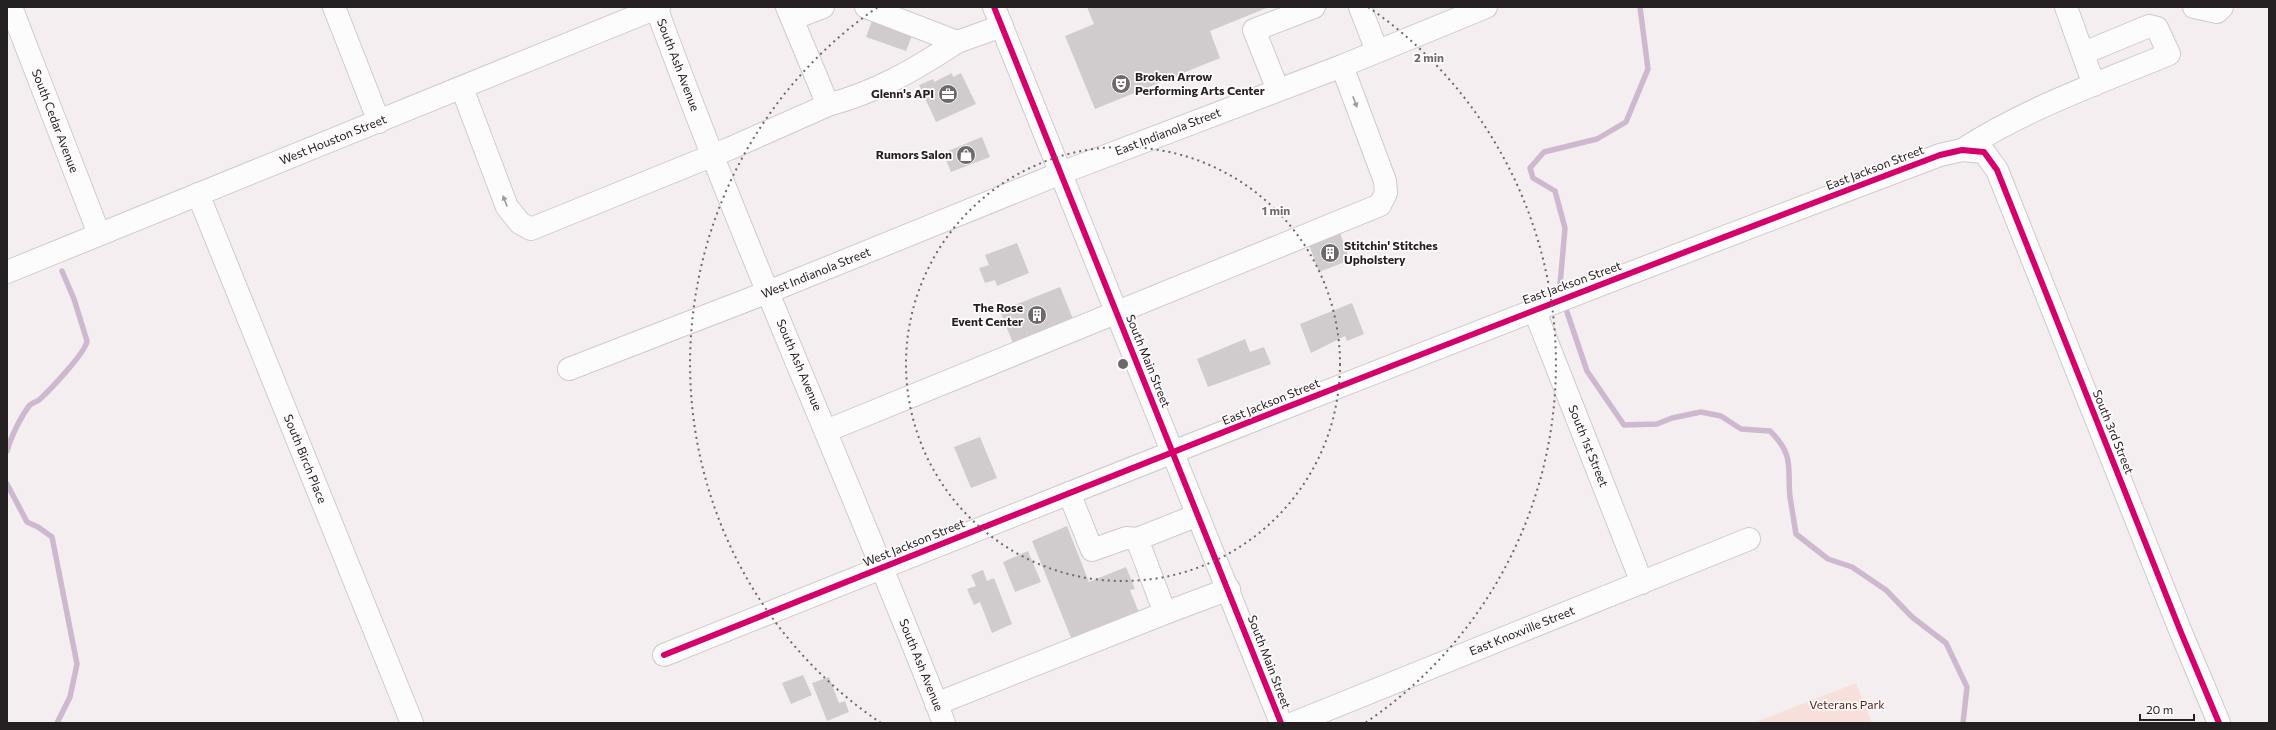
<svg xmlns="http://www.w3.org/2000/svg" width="2276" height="730" font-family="Commissioner,sans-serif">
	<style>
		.green { fill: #f7e0db }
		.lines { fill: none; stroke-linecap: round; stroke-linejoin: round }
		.stream { stroke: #ceb8d0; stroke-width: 5.5 }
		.building { fill: #d0cccd }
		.minor-casing { stroke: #cfcacb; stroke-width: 24 }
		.major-casing { stroke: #cfcacb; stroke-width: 24 }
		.minor { stroke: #fdfcfd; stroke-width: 22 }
		.major { stroke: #fdfcfd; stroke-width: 22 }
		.cycleway-casing { stroke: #fffbfc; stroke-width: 8 }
		.cycleway { stroke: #d6006c; stroke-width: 6 }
		.oneway { fill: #9b999a }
		.ring { fill: none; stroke: #6d6869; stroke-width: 2; stroke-dasharray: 2 4 }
		.labels { text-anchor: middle; stroke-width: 3.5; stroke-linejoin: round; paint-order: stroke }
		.street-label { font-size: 12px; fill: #242021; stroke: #fffbfc }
		.poi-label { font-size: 12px; font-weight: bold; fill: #242021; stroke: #fffbfc; text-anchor: end }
		.park-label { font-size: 12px; fill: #5d2315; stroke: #fffbfc }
		.centre { fill: #6d6869; stroke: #fffbfc; stroke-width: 2 }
		.ring-label { font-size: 12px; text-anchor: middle; font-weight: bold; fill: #6d6869; stroke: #fffbfc; stroke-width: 3.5; stroke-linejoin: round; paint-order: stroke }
	</style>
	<rect width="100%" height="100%" fill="#f4eef0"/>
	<path class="green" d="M1856 683 1872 723H1753Z"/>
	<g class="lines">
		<path class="stream" d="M1560 285 1565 228 1555 191 1533 178 1530 168 1544 152 1597 139 1626 122 1648 69 1640 7
			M1567 312 1587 371 1624 425 1657 424 1672 418 1701 412 1721 416 1741 429 1770 431C1795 456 1787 466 1790 497 1792 510 1794 522 1796 534L1828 559 1852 567 1886 590 1912 617 1946 643 1967 687 1963 723
			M7 451C11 437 20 418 29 406 31 403 36 402 39 400 50 390 86 352 87 341L74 299 62 271
			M7 484 27 522 38 527 52 537 77 664 70 697 57 723"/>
	</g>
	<path class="building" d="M1087 7H1269L1210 31 1220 58 1095 109 1065 36 1094 24Z
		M874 15 914 30 906 51 866 37Z
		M952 73 953 77 961 73 976 104 936 122 919 85 933 79 934 82Z
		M982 137 990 157 951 172 943 153Z
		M1340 233 1350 260 1319 272 1309 245Z
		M1017 243 1029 273 997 286 995 280 985 283 979 268 989 265 985 255Z
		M1060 287 1073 319 1013 343 1000 311Z
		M1352 303 1364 334 1347 341 1345 336 1311 353 1300 324Z
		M1245 339 1250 352 1264 347 1271 364 1208 387 1197 359Z
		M980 437 997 478 971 488 954 447Z
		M1067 526 1089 582 1126 567 1135 589 1130 590 1139 613 1072 640 1032 541Z
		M1028 551 1041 582 1015 592 1003 562Z
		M983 570 987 581 994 578 1012 624 992 633 980 602 974 605 967 589 976 586 971 575Z
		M803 675 812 695 791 704 782 683Z
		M829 677 839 703 845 701 849 712 827 721 812 683Z"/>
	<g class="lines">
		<defs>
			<path id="minor" d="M11 7 99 234
				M334 7 379 122
				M656 7C744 249 851 483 944 723
				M866 7 957 42 1002 26
				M994 7 1281 723
				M1360 7 1377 51
				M2066 7 2094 85
				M2194 7 2217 12 2222 7
				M792 19 823 7
				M462 88 507 207 520 223 531 229 731 148 828 105 787 7
				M1278 90 1254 30 1314 7
				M828 105C879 91 914 70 957 42
				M1962 150C2025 109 2099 83 2169 54L2157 28 2149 26 2084 53
				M198 194 412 723
				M1534 309 1642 583
				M569 369 768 292 1061 173 1342 66 1486 7
				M826 431 1380 205 1386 193 1385 181 1342 66
				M1069 493 1092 550 1126 538 1137 539 1198 515
				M1137 539 1165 613 1229 589
				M664 655C1088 485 1513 316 1940 155L1962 150 1984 152 1997 170 2180 630 2219 723
				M936 704 1165 613
				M1294 723 1749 539"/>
			<path id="major" d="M7 272 659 7"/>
		</defs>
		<use href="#minor" class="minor-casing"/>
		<use href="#major" class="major-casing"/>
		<use href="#minor" class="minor"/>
		<use href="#major" class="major"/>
		<defs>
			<path id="cycleway" d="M994 7 1281 723
				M664 655C1088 485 1513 316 1940 155L1962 150 1984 152 1997 170 2180 630 2219 723"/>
		</defs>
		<use href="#cycleway" class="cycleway-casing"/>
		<use href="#cycleway" class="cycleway"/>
	</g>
	<defs><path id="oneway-solid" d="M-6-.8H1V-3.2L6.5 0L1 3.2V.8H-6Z"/></defs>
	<g class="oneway">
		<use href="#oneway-solid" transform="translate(1355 102) rotate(69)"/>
		<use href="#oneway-solid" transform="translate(505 201) rotate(-111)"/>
	</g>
	<g class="ring">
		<circle cx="1123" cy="364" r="217"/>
		<path d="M881 723A433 433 0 0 1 878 7M1368 7A433 433 0 0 1 1365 723"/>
	</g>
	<defs>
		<symbol id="theatre-disc" viewBox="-11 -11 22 22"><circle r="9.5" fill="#6d6869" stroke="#fffbfc"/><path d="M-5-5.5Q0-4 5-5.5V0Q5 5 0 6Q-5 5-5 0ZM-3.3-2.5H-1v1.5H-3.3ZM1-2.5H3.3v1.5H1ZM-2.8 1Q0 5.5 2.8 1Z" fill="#fff"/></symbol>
		<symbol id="office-disc" viewBox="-11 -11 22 22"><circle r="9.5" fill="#6d6869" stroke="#fffbfc"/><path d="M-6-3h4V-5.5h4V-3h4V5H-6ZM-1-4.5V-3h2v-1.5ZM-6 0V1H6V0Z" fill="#fff"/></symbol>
		<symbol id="shop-disc" viewBox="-11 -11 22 22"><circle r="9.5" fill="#6d6869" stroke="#fffbfc"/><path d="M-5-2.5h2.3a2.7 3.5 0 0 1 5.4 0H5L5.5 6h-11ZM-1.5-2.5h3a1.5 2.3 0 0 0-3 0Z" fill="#fff"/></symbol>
		<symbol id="building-disc" viewBox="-11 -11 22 22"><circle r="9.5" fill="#6d6869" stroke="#fffbfc"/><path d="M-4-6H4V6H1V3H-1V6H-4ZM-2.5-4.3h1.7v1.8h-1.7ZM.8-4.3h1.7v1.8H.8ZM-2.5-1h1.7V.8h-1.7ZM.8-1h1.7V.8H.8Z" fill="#fff"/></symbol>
	</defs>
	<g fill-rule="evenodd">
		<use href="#theatre-disc" x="1110" y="73" width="22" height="22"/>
		<use href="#office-disc" x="937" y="83" width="22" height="22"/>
		<use href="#shop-disc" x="955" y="144" width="22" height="22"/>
		<use href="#building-disc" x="1319" y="242" width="22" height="22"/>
		<use href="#building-disc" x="1026" y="304" width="22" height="22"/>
	</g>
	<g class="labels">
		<g class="street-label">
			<text transform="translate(678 65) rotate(69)" y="4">South Ash Avenue</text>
			<text transform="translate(55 121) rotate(69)" y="4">South Cedar Avenue</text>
			<text transform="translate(1168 132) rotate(-21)" y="4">East Indianola Street</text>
			<text transform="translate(333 140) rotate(-22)" y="4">West Houston Street</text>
			<text transform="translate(1875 168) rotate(-21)" y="4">East Jackson Street</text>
			<text transform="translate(816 273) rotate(-22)" y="4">West Indianola Street</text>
			<text transform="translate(1572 283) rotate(-20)" y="4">East Jackson Street</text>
			<text transform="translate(1148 361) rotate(68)" y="4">South Main Street</text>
			<text transform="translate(799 365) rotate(67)" y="4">South Ash Avenue</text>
			<text transform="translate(1271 402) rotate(-22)" y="4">East Jackson Street</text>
			<text transform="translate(2113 432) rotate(68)" y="4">South 3rd Street</text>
			<text transform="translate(1588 446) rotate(68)" y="4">South 1st Street</text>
			<text transform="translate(305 459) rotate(68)" y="4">South Birch Place</text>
			<text transform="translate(914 543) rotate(-22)" y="4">West Jackson Street</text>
			<text transform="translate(1522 631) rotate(-22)" y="4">East Knoxville Street</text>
			<text transform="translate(1269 662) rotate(69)" y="4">South Main Street</text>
			<text transform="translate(921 665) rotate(68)" y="4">South Ash Avenue</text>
		</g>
		<g class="poi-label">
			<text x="1135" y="81" text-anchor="start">Broken Arrow<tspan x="1135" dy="14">Performing Arts Center</tspan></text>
			<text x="934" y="98">Glenn's API</text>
			<text x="952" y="159">Rumors Salon</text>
			<text x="1344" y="250" text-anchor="start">Stitchin' Stitches<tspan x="1344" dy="14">Upholstery</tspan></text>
			<text x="1023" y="312">The Rose<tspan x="1023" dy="14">Event Center</tspan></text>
		</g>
		<g class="park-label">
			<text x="1847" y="709">Veterans Park</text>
		</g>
	</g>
	<circle cx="1123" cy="364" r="6" class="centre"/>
	<g class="ring-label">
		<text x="1429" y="62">2 min</text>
		<text x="1276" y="215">1 min</text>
	</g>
	<rect width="2276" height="730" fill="none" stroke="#242021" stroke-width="16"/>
	<path d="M2140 714v6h54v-6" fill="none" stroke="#242021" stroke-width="2"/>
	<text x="2146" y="714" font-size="12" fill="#242021" stroke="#fffbfc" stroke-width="3" paint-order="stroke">20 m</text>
</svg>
